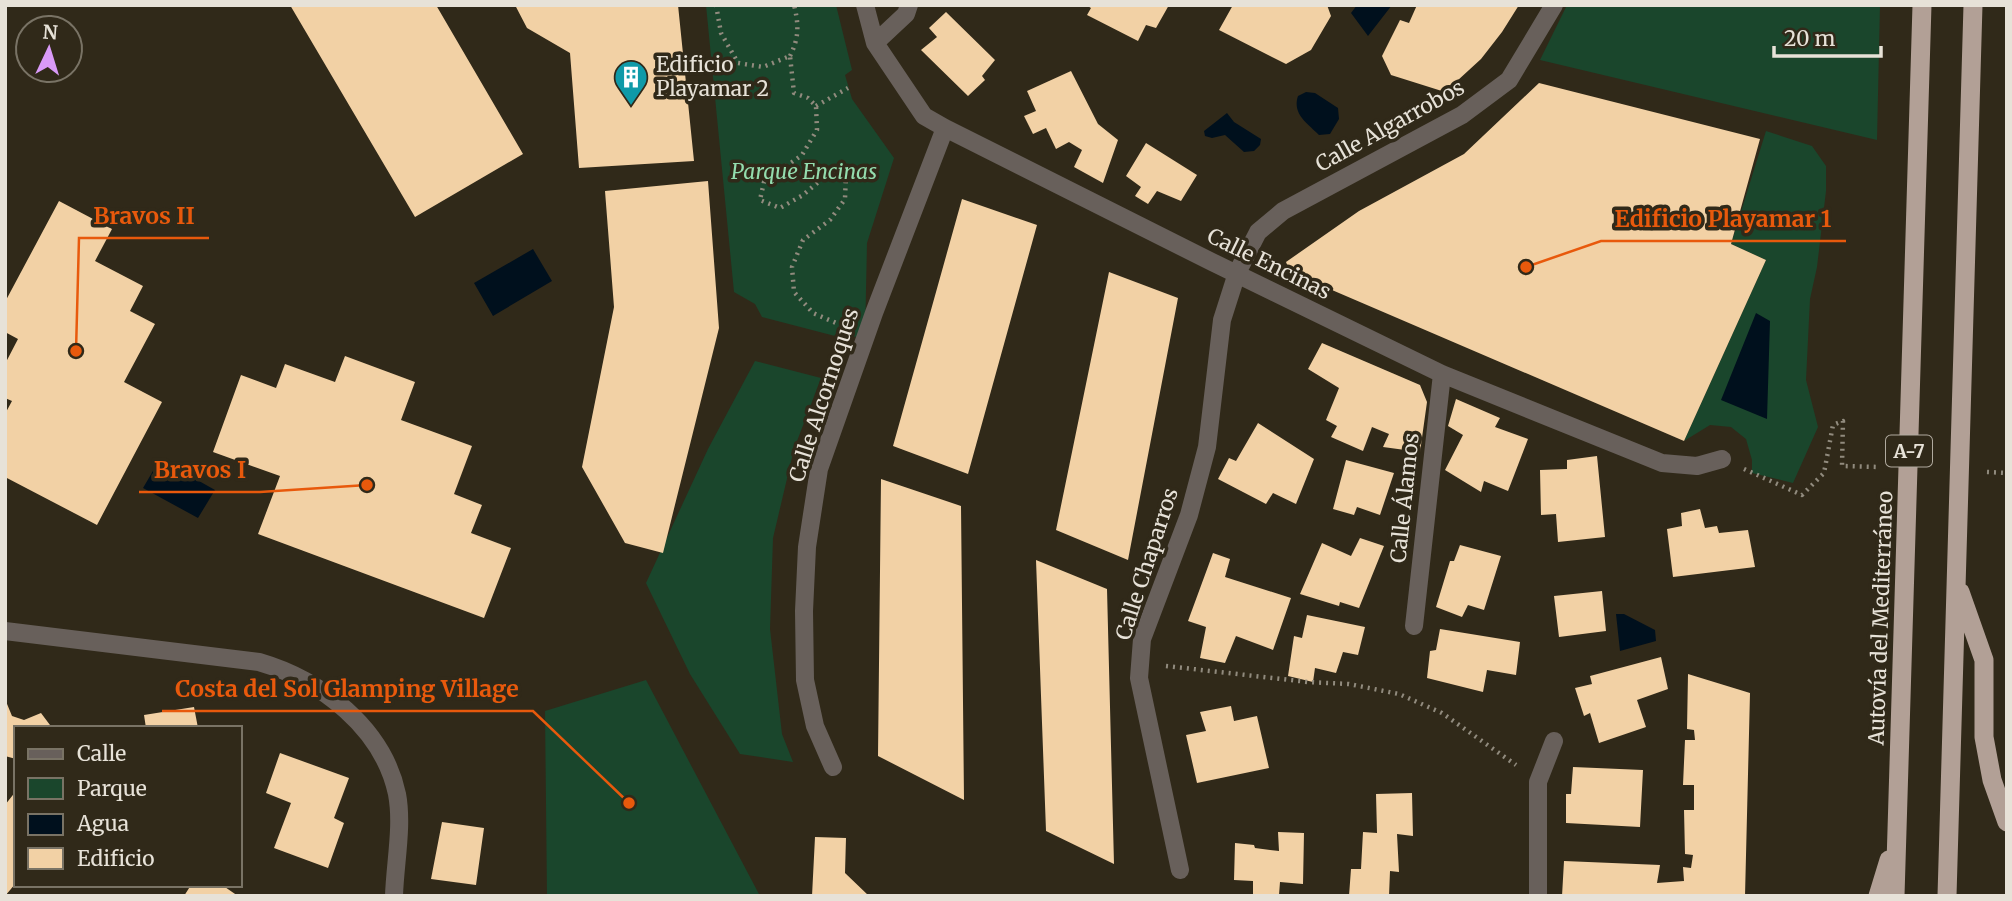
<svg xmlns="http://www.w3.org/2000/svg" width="2012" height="901" font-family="Merriweather,serif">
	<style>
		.green { fill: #1a462c }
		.water { fill: #00101d }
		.building { fill: #f2d1a5 }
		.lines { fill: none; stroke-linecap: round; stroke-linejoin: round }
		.path { stroke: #918b7e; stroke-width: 4.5; stroke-dasharray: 2 5; stroke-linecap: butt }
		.minor { stroke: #68605b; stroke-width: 18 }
		.trunk { stroke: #b2a096; stroke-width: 19 }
		.labels { text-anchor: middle; stroke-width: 7; stroke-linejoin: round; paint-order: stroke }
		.shield { fill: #302919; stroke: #b0aa9f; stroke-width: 2 }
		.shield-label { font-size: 19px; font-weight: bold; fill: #e7e2d8 }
		.poi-label { font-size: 21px; fill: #e7e2d8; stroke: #302919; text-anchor: start }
		.street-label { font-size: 21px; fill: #e7e2d8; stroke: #302919 }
		.park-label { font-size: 21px; font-style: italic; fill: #94ddae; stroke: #302919 }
		.leader { fill: none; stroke: #e8590c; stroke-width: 2.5 }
		.callout-dot { fill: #e8590c; stroke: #302919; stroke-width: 2.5 }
		.callout-label { font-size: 23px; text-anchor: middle; font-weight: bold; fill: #e8590c; stroke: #302919; stroke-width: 7; stroke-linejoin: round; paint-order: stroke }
	</style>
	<rect width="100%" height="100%" fill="#302919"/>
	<path class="green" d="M706 5H836L852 70 845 75 852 99 894 158 867 243 865 337 835 336 762 317 755 304 734 292Z
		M1567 5H1880L1877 140 1540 60Z
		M1766 131 1812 146 1826 166V191L1817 267 1810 299 1806 380 1818 427 1793 483 1752 473V460L1746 439 1731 427 1710 425 1684 441 1766 260 1731 244Z
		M755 361 821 378 794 449 773 538 770 629 782 734 793 762 740 754 690 674 646 583 708 449Z
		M646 680 760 896H547L545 711Z"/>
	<path class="water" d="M1357 5H1392L1368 36 1351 13Z
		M1306 92 1315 93 1338 108 1339 119 1330 134 1319 135C1307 123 1292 114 1298 96Z
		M1227 113 1234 122 1261 139 1260 145 1254 151 1244 152 1225 135 1212 138 1205 136 1204 131Z
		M533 249 552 281 493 316 474 283Z
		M1756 313 1770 321 1767 419 1721 400Z
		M160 459 215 490 198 518 143 488Z
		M1616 614H1624L1655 630 1656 641 1620 651Z"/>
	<path class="building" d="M290 5H436L523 154 415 217Z
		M515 5H678L694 161 579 168 570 53 527 28Z
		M1086 5H1169L1156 28 1146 25 1138 41 1087 15 1091 8Z
		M1233 5H1327L1331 16 1311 50 1286 64 1219 30Z
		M1417 5H1519L1502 32 1481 59 1445 92 1391 75 1382 56 1400 20 1409 23Z
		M946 12 995 60 982 76 985 80 968 96 921 50 937 37 929 28Z
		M1071 71 1098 124 1118 140 1103 183 1074 167 1082 150 1069 142 1056 149 1046 128 1033 134 1024 116 1036 111 1027 91Z
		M1539 83 1760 139 1731 244 1766 260 1684 441 1290 272 1286 262 1359 211 1464 154Z
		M1146 143 1197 175 1181 201 1157 191 1148 204 1135 196 1141 187 1126 176Z
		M708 181 719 328 663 553 625 543 582 467 614 307 605 191Z
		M962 199 1037 225 968 474 893 446Z
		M59 201 112 229 95 261 143 286 130 311 155 324 124 382 162 402 97 525 5 477V414L12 401 5 398V364L18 339 5 332V302Z
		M1109 272 1178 298 1128 560 1056 530Z
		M1322 343 1420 385 1427 402 1420 452 1383 447 1389 434 1372 427 1363 451 1331 437 1337 426 1326 420 1339 388 1308 369Z
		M345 356 415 382 401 420 472 446 454 494 482 505 471 533 511 548 484 618 258 534 280 476 213 452 241 375 276 388 285 364 335 382Z
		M1456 399 1500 418 1495 427 1528 439 1508 491 1484 481 1481 492 1445 470 1463 435 1448 426Z
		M1258 423 1314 459 1296 504 1273 493 1266 504 1218 479 1229 458 1236 461Z
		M1597 456 1605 537 1558 542 1556 514 1541 515 1540 470 1567 469V460Z
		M1346 460 1394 473 1380 515 1357 507 1354 515 1333 509Z
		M881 479 961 506 964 800 878 756Z
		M1700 509 1705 528 1717 526 1719 533 1748 530 1755 567 1673 577 1667 529 1682 526 1681 513Z
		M1360 538 1384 546 1359 608 1340 602 1339 606 1300 594 1322 543 1351 556Z
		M1460 545 1501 556 1484 610 1468 605 1462 617 1436 607 1450 561H1454Z
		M1213 553 1230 559 1225 577 1291 598 1273 650 1236 636 1225 663 1200 658 1206 627 1188 621Z
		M1036 560 1107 589 1114 864 1046 831Z
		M1602 591 1606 631 1559 637 1554 596Z
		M1307 615 1365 627 1358 655 1343 652 1336 673 1315 668 1313 682 1288 676 1294 636 1302 638Z
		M1440 629 1520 642 1516 675 1487 670 1483 692 1427 678 1430 651 1436 650Z
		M1661 657 1668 689 1637 700 1646 727 1599 743 1590 713 1584 716 1575 688 1592 684 1590 676Z
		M1688 674 1750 693 1745 896H1562L1564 861 1660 865 1657 883 1684 881 1683 867 1691 868 1693 855 1685 854 1684 810H1694V785H1683L1685 740H1695L1694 730 1687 729Z
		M5 699 12 716 24 720 41 713 50 725 57 727 16 728V759L5 756Z
		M1231 706 1234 721 1257 716 1269 768 1197 783 1186 735 1206 731 1200 712Z
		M194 707 198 728H146L144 715Z
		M280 753 349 778 334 818 344 823 328 868 274 848 291 803 266 793Z
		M1573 767 1643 770 1640 827 1566 823V794H1571Z
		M16 791V883L5 896V805Z
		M1412 793 1413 836 1397 834 1399 872 1390 871 1389 896H1349L1351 869H1361L1363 832 1377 833 1376 794Z
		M442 822 484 828 476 885 431 879Z
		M1278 832 1304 833 1303 884 1280 882 1279 895H1253V881L1234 880 1235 843 1254 845 1255 848 1279 851Z
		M815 837 846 838 845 873 869 896H812Z
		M191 885H222L238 896H184Z"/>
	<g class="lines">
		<path class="path" d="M716 5 721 33 738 63 763 67 790 56 794 93 808 98 816 106 817 130 802 155 764 182 760 200 780 208 803 195 828 174 846 173 845 199 830 220 803 240 792 267 794 292 813 313 843 326
			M790 56C799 38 799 25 794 5
			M816 106 848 88
			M1744 469 1802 495 1824 473 1833 425 1843 421 1842 466 1880 467
			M1987 472 2007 473
			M1166 666 1308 682 1349 684 1399 694 1442 713 1516 765"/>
		<path class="minor" d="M865 5 875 43 924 116 945 128 1212 262 1442 374 1662 463 1697 466 1722 459
			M875 43 906 14 909 5
			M1414 626 1442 374
			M5 631 259 662C321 680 383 728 397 794 403 826 395 863 394 896
			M833 767 815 726 805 680 804 611 807 547 819 469 874 313 945 128
			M1180 870 1139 678 1142 639 1189 515 1207 447 1222 320 1237 273 1258 232 1283 211 1462 115 1509 80 1554 5
			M1538 896V782L1554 741"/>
		<path class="trunk" d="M1960 592 1984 660V737L1992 780 2007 822
			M1878 896 1889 860
			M1895 896 1922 5
			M1947 896 1973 5"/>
	</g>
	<defs>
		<symbol id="building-pin" viewBox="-11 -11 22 30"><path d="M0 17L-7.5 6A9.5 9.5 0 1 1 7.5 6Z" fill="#0f9aa8" stroke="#302919"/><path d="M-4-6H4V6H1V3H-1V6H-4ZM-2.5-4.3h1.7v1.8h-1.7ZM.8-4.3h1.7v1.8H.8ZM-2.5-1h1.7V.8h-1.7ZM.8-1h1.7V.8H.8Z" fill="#fff"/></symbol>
	</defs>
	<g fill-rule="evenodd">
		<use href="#building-pin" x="612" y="58" width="38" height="52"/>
	</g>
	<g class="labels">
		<rect class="shield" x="1886" y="435.5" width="46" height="31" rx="5"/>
		<g class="shield-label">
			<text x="1909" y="458">A-7</text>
		</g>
		<g class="poi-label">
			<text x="656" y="72">Edificio<tspan x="656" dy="24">Playamar 2</tspan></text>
		</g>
		<g class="street-label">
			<text transform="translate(1390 126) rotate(-29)" y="7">Calle Algarrobos</text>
			<text transform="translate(1269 264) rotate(26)" y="7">Calle Encinas</text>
			<text transform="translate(824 395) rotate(-72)" y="7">Calle Alcornoques</text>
			<text transform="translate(1405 498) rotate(-84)" y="7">Calle Álamos</text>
			<text transform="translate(1147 564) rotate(-72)" y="7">Calle Chaparros</text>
			<text transform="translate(1881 618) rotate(-88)" y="7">Autovía del Mediterráneo</text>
		</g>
		<g class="park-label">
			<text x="804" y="179">Parque Encinas</text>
		</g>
	</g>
	<path class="leader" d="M76 351L79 238H209M1526 267L1601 241H1846M367 485L260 492H139M629 803L533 711H162"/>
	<g class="callout-dot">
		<circle cx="76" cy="351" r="7"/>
		<circle cx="1526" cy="267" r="7"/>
		<circle cx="367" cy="485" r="7"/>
		<circle cx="629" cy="803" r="7"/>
	</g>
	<g class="callout-label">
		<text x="144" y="224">Bravos II</text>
		<text x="1723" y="227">Edificio Playamar 1</text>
		<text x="200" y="478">Bravos I</text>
		<text x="347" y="697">Costa del Sol Glamping Village</text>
	</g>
	<rect width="2012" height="901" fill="none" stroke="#e7e2d8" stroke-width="14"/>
	<rect x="14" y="726" width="228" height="161" fill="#302919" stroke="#797365" stroke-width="2"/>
	<rect x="28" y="749" width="35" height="10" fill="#68605b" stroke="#797365" stroke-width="2"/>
	<text x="77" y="761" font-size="21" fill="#e7e2d8">Calle</text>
	<rect x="28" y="778" width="35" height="21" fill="#1a462c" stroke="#797365" stroke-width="2"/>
	<text x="77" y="796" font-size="21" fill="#e7e2d8">Parque</text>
	<rect x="28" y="814" width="35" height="21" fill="#00101d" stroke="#797365" stroke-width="2"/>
	<text x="77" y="831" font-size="21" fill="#e7e2d8">Agua</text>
	<rect x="28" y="848" width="35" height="21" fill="#f2d1a5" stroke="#797365" stroke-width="2"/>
	<text x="77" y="866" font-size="21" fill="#e7e2d8">Edificio</text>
	<g transform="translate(49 49) rotate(4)"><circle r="33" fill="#302919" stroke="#797365" stroke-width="2"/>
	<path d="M0-5L12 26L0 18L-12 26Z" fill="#d99af7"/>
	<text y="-10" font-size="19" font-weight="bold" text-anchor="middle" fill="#e7e2d8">N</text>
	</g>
	<path d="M1774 46v10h107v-10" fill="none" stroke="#e7e2d8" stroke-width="3.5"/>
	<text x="1784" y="46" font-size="21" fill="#e7e2d8" stroke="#302919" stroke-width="5" paint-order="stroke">20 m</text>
</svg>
